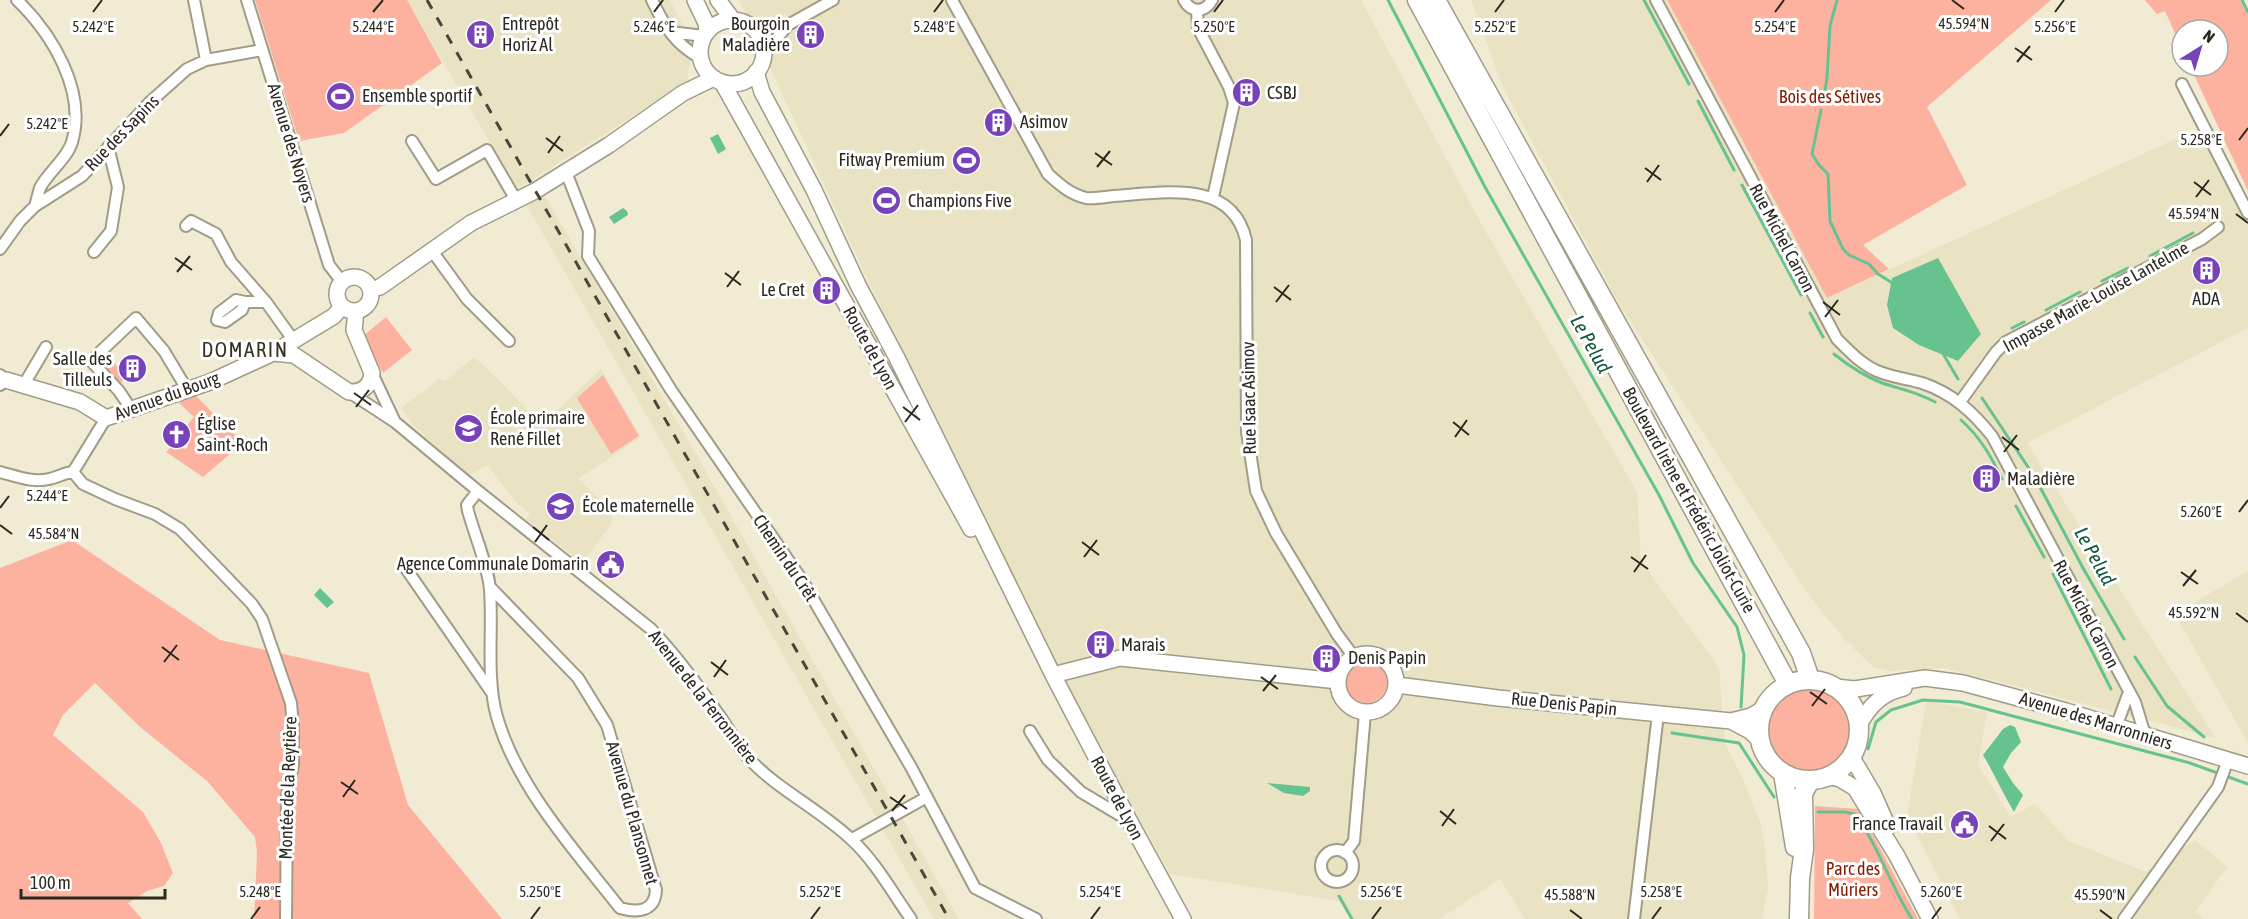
<svg xmlns="http://www.w3.org/2000/svg" width="2248" height="919" font-family="'Asap Condensed',sans-serif">
	<style>
		.built { fill: #e9e2c3 }
		.green { fill: #fdb2a0 }
		.water { fill: #66c390 }
		.lines { fill: none; stroke-linecap: round; stroke-linejoin: round }
		.stream { stroke: #66c390; stroke-width: 3 }
		.street-casing { stroke: #a19c87; stroke-width: 14 }
		.secondary-casing { stroke: #a19c87; stroke-width: 18 }
		.primary-casing { stroke: #a19c87; stroke-width: 21 }
		.street { stroke: #fff; stroke-width: 10 }
		.secondary { stroke: #fff; stroke-width: 15 }
		.primary { stroke: #fff; stroke-width: 18 }
		.rail { stroke: #49463b; stroke-width: 3; stroke-dasharray: 10 10; stroke-linecap: butt }
		.ticks { fill: none; stroke: #2a281f; stroke-width: 2 }
		.labels { text-anchor: middle; stroke-width: 6; stroke-linejoin: round; paint-order: stroke }
		.poi-label { font-size: 18px; fill: #2a281f; stroke: #fff; text-anchor: start }
		.park-label { font-size: 18px; fill: #851a00; stroke: #fff }
		.street-label { font-size: 18px; fill: #2a281f; stroke: #fff }
		.water-label { font-size: 20px; font-style: italic; fill: #115838; stroke: #fff }
		.quarter-label { font-size: 21px; letter-spacing: 1.5px; fill: #36321f; stroke: #fff }
		.ticks-label { font-size: 15px; text-anchor: middle; fill: #2a281f; stroke: #fff; stroke-width: 6; stroke-linejoin: round; paint-order: stroke }
	</style>
	<rect width="100%" height="100%" fill="#f1ebd4"/>
	<path class="built" d="M407 0H670L693 46 687 82 517 189Z
		M739 0H1361L1483 227 1637 492 1641 561 1719 668 1725 744 1743 779 1760 822 1765 847 1768 889 1762 919H1525L1500 879 1440 919H1350L1339 901 1170 874 1046 650 933 421Z
		M1471 0H1667L1827 298 2202 127 2248 215V328L2027 443 2143 626 2216 738 1946 668 1890 671 1873 667 1844 639 1808 594 1618 302 1502 85Z
		M543 193 700 461 959 919H934L526 204Z
		M474 357 501 382 541 425 601 369 641 437 578 479 612 511V523L582 563 526 519 530 514 517 503 487 465 469 476 414 426 401 408 439 379 445 381Z
		M2248 571V743L2175 614Z
		M1926 701 1987 712 1978 765 2011 817 2034 804 2069 841 2146 872 2195 840 2227 867 2195 912 2203 919H1960L1907 816Z"/>
	<path class="green" d="M255 0H407L442 63 344 133 299 141Z
		M1667 0H2051L1927 107 1967 185 1863 245 1889 269 1827 298Z
		M2145 0H2240L2248 15V191L2190 66H2218V30H2182V49L2165 11 2157 14Z
		M386 317 412 350 383 373 362 337Z
		M105 353 127 377 120 383 103 364 101 358Z
		M603 375 639 436 611 454 577 398Z
		M193 393 243 443 203 477 166 452 171 447 174 450 178 446 185 449 188 447 185 437 187 434 183 430 194 417 176 400Z
		M72 540 220 640 369 673 408 805 502 919H254L257 852 255 837 208 782 139 726 95 683 63 715 53 735 143 812 161 843 173 873 164 886 147 891 128 903 142 919H0V568Z
		M1345 682a21 21 0 1 1 42 0a21 21 0 1 1-42 0Z
		M1766 729a42 42 0 1 1 84 0a42 42 0 1 1-84 0Z
		M1815 806 1859 809 1918 919H1814Z"/>
	<path class="water" d="M718 134 726 149 718 154 710 138Z
		M623 208 627 211 628 215 614 224 609 217Z
		M1938 258 1981 334 1958 361 1919 345 1893 328 1887 305 1892 278Z
		M320 588 334 602 327 608 314 595Z
		M2010 725 2015 727 2021 742 2011 753 2003 767 2013 783 2023 795 2014 812C2003 794 1994 773 1983 755L2003 729Z
		M1267 783 1310 787V791L1303 796 1284 793Z"/>
	<g class="lines">
		<path class="stream" d="M1388 0 1485 187 1659 495 1693 563 1737 627 1744 655 1741 707
			M1644 0 1689 84
			M2242 0 2248 12
			M1698 101 1734 170
			M1823 102 1827 78 1830 26 1837 0
			M1821 110 1812 154 1819 165 1828 174 1830 221 1843 249 1849 255 1869 264 1878 274 1894 284
			M1742 185 1801 295
			M2150 256 2193 233
			M2102 281 2128 268
			M2046 310 2080 292
			M1810 313 1823 337
			M2012 328 2024 322
			M1942 352 1958 379
			M1834 354C1849 366 1864 376 1882 383 1903 390 1914 391 1935 402
			M1982 398 2032 473
			M1961 420C1980 437 1991 456 2002 479
			M2040 487 2083 568 2124 639
			M2016 506 2044 557
			M2053 574 2111 689
			M2135 657 2167 706 2204 737
			M1672 733 1739 743 1774 797
			M1868 749 1876 722 1891 710 1923 700 1960 702 2190 763 2248 784
			M1818 812H1845L1854 814C1879 845 1890 886 1912 919
			M1339 896 1352 919"/>
		<defs>
			<path id="street" d="M17 0C52 34 87 91 72 142 67 159 48 172 40 188 38 194 37 200 35 206
				M194 0 206 60
				M247 0 329 265 342 282
				M652 0C665 27 674 43 700 58
				M952 0 1048 174C1060 185 1070 194 1086 198 1094 199 1105 197 1114 196 1162 193 1232 178 1246 240L1247 432 1256 491 1276 533 1337 634 1354 657
				M1184 0C1191 13 1205 13 1212 0
				M1656 0 1837 339C1849 351 1861 364 1877 371 1891 377 1908 379 1922 383 1952 393 1973 412 1992 436L2135 702 2145 735
				M1197 10 1198 28 1229 87 1234 103 1213 197
				M752 28 788 25
				M670 32 704 36
				M764 53 788 25 833 0
				M2182 84 2248 213
				M412 141 436 179 487 150 516 200
				M566 172 589 231 588 256 671 390 802 580 911 767 975 888 1036 919
				M186 226 191 221 216 234 231 262 266 302
				M0 249 20 221 35 206 82 176 150 102 187 69 206 60 262 50
				M432 251 467 299 509 341
				M94 252 111 231 118 187 108 147
				M245 302 236 300 219 313 217 320 225 322 242 310 245 302H266L294 341
				M372 373 395 422
				M0 375 6 380 0 385
				M23 386 46 347
				M349 392 395 422 478 491 651 629C676 655 698 685 719 715 730 730 737 746 750 760 780 791 819 809 851 839 875 861 892 892 911 919
				M1960 402 1996 352 2006 342 2202 239 2218 227
				M131 409 119 391 93 363 97 355 136 318 164 351 188 391
				M0 472C16 476 32 483 49 479 58 477 64 473 73 472
				M73 472 83 484 115 499 155 514 180 529 252 604 262 619 291 703 293 726V765L287 795 286 919
				M73 472 106 418
				M478 491 467 505 468 511C474 533 489 569 490 590 493 630 486 679 497 717 517 787 576 852 620 908 637 913 655 912 656 890L607 725 578 678 490 587
				M407 570 492 693
				M2116 727 2129 692
				M1030 731 1048 760 1081 792 1128 820
				M852 839 927 797
				M1321 866a16 16 0 1 1 32 0a16 16 0 1 1-32 0Z
				M1345 853 1354 841 1365 713
				M1634 919 1658 714
				M2124 919 2218 787 2228 760"/>
			<path id="secondary" d="M695 0 706 23 707 32
				M718 0 733 20
				M700 52a32 32 0 1 1 64 0a32 32 0 1 1-64 0Z
				M756 72 762 92 814 190 858 285 897 358 1053 675 1129 820 1183 919
				M722 82 971 529
				M337 294a17 17 0 1 1 34 0a17 17 0 1 1-34 0Z
				M371 290 380 287 471 223 535 191 609 145 683 93 714 78
				M273 353 294 355 349 392C362 393 371 386 372 373L354 330 356 311
				M6 380 80 402 106 418 210 382 273 353 334 316 339 310 340 304
				M1338 683a29 29 0 1 1 58 0a29 29 0 1 1-58 0Z
				M1053 675 1120 658 1338 681
				M1397 685 1498 698 1731 721 1751 716 1763 709
				M1835 687 1855 689 1925 678 1963 683 2066 711 2248 766
				M1731 721 1750 731 1760 741
				M1859 725C1870 705 1882 693 1904 688
				M1853 755 1854 761 1873 793 1888 827
				M1828 776 1840 779 1855 788 1897 856 1930 919"/>
			<path id="primary" d="M1417 0 1788 684
				M1436 0 1801 653 1810 679
				M1759 730a50 50 0 1 1 100 0a50 50 0 1 1-100 0Z
				M1783 773 1795 847
				M1799 919 1800 878 1804 849 1803 794 1808 784 1813 780"/>
		</defs>
		<use href="#street" class="street-casing"/>
		<use href="#secondary" class="secondary-casing"/>
		<use href="#primary" class="primary-casing"/>
		<use href="#street" class="street"/>
		<use href="#secondary" class="secondary"/>
		<use href="#primary" class="primary"/>
		<path class="rail" d="M427 0 949 919"/>
	</g>
	<path class="ticks" d="M1952 0 1964 9M93 12 102 0M373 12 383 0M654 12 663 0M934 12 943 0M1214 12 1223 0M1495 12 1504 0M1775 12 1784 0M2055 12 2064 0M2015 48 2032 60M2017 62 2030 46M0 136 9 124M546 138 563 151M2239 140 2248 128M548 153 560 136M1095 153 1112 165M1097 167 1110 151M1645 168 1661 180M1647 182 1659 165M2194 182 2211 195M2196 197 2209 180M2236 214 2248 223M175 258 192 270M177 272 190 256M725 273 741 285M727 287 739 271M1274 287 1291 300M1276 302 1289 285M1823 302 1840 315M1825 317 1838 300M354 393 371 405M356 407 369 390M903 407 920 420M905 422 918 405M1453 422 1469 435M1455 437 1467 420M2002 437 2019 450M2004 452 2017 435M0 508 9 496M2239 512 2248 500M0 525 12 534M533 527 549 540M535 542 547 525M1082 542 1099 555M1084 557 1097 540M1631 557 1648 569M1634 572 1646 555M2181 572 2198 584M2183 586 2196 570M2236 613 2248 622M162 647 179 660M164 662 177 645M711 662 728 675M714 677 726 660M1261 677 1278 689M1263 691 1276 675M1810 692 1827 704M1812 706 1825 689M341 782 358 794M343 797 355 780M890 797 907 809M892 811 905 795M1440 811 1456 824M1442 826 1454 809M1989 826 2006 839M1991 841 2004 824M1570 910 1582 919M2100 910 2112 919M251 919 260 907M531 919 540 907M811 919 820 907M1091 919 1100 907M1372 919 1381 907M1652 919 1661 907M1932 919 1941 907"/>
	<defs>
		<symbol id="building-disc" viewBox="-11 -11 22 22"><circle r="9.5" fill="#7842b9" stroke="#fff"/><path d="M-4-6H4V6H1V3H-1V6H-4ZM-2.5-4.3h1.7v1.8h-1.7ZM.8-4.3h1.7v1.8H.8ZM-2.5-1h1.7V.8h-1.7ZM.8-1h1.7V.8H.8Z" fill="#fff"/></symbol>
		<symbol id="stadium-disc" viewBox="-11 -11 22 22"><circle r="9.5" fill="#7842b9" stroke="#fff"/><path d="M0-5a6.5 5 0 1 0 0 10a6.5 5 0 1 0 0-10ZM-3.5-1.8h7v3.6h-7Z" fill="#fff"/></symbol>
		<symbol id="school-disc" viewBox="-11 -11 22 22"><circle r="9.5" fill="#7842b9" stroke="#fff"/><path d="M0-5L7-2L0 1L-7-2ZM-4 1L0 2.5L4 1V4Q0 6-4 4Z" fill="#fff"/></symbol>
		<symbol id="church-disc" viewBox="-11 -11 22 22"><circle r="9.5" fill="#7842b9" stroke="#fff"/><path d="M-1.2-6h2.4v3.5h3.3v2.4h-3.3V6h-2.4V-.1h-3.3v-2.4h3.3Z" fill="#fff"/></symbol>
		<symbol id="civic-disc" viewBox="-11 -11 22 22"><circle r="9.5" fill="#7842b9" stroke="#fff"/><path d="M-.6-6.5H3V-4.5H.6V-3L4-1V1h2V6H-6V1h2V-1L-.6-3ZM-1.2 2.5V6h2.4V2.5Z" fill="#fff"/></symbol>
	</defs>
	<g fill-rule="evenodd">
		<use href="#building-disc" x="464" y="18" width="33" height="33"/>
		<use href="#building-disc" x="794" y="18" width="33" height="33"/>
		<use href="#building-disc" x="1230" y="76" width="33" height="33"/>
		<use href="#stadium-disc" x="324" y="80" width="33" height="33"/>
		<use href="#building-disc" x="982" y="106" width="33" height="33"/>
		<use href="#stadium-disc" x="950" y="144" width="33" height="33"/>
		<use href="#stadium-disc" x="870" y="184" width="33" height="33"/>
		<use href="#building-disc" x="2190" y="254" width="33" height="33"/>
		<use href="#building-disc" x="810" y="274" width="33" height="33"/>
		<use href="#building-disc" x="116" y="352" width="33" height="33"/>
		<use href="#school-disc" x="452" y="412" width="33" height="33"/>
		<use href="#church-disc" x="160" y="418" width="33" height="33"/>
		<use href="#building-disc" x="1970" y="462" width="33" height="33"/>
		<use href="#school-disc" x="544" y="490" width="33" height="33"/>
		<use href="#civic-disc" x="594" y="548" width="33" height="33"/>
		<use href="#building-disc" x="1084" y="628" width="33" height="33"/>
		<use href="#building-disc" x="1310" y="642" width="33" height="33"/>
		<use href="#civic-disc" x="1948" y="808" width="33" height="33"/>
	</g>
	<g class="labels">
		<g class="poi-label">
			<text x="502" y="30">Entrepôt<tspan x="502" dy="21">Horiz Al</tspan></text>
			<text x="790" y="30" text-anchor="end">Bourgoin<tspan x="790" dy="21">Maladière</tspan></text>
			<text x="1267" y="99">CSBJ</text>
			<text x="362" y="102">Ensemble sportif</text>
			<text x="1020" y="128">Asimov</text>
			<text x="945" y="166" text-anchor="end">Fitway Premium</text>
			<text x="908" y="207">Champions Five</text>
			<text x="805" y="296" text-anchor="end">Le Cret</text>
			<text x="2206" y="305" text-anchor="middle">ADA</text>
			<text x="112" y="365" text-anchor="end">Salle des<tspan x="112" dy="21">Tilleuls</tspan></text>
			<text x="490" y="424">École primaire<tspan x="490" dy="21">René Fillet</tspan></text>
			<text x="197" y="430">Église<tspan x="197" dy="21">Saint-Roch</tspan></text>
			<text x="2007" y="485">Maladière</text>
			<text x="582" y="512">École maternelle</text>
			<text x="589" y="570" text-anchor="end">Agence Communale Domarin</text>
			<text x="1121" y="651">Marais</text>
			<text x="1348" y="664">Denis Papin</text>
			<text x="1943" y="830" text-anchor="end">France Travail</text>
		</g>
		<g class="park-label">
			<text x="1830" y="103">Bois des Sétives</text>
			<text x="1853" y="875">Parc des<tspan x="1853" dy="21">Mûriers</tspan></text>
		</g>
		<g class="street-label">
			<text transform="translate(122 133) rotate(-46)" y="6">Rue des Sapins</text>
			<text transform="translate(291 143) rotate(73)" y="6">Avenue des Noyers</text>
			<text transform="translate(1782 238) rotate(62)" y="6">Rue Michel Carron</text>
			<text transform="translate(2096 297) rotate(-29)" y="6">Impasse Marie-Louise Lantelme</text>
			<text transform="translate(870 348) rotate(61)" y="6">Route de Lyon</text>
			<text transform="translate(167 396) rotate(-20)" y="6">Avenue du Bourg</text>
			<text transform="translate(1249 398) rotate(-91)" y="6">Rue Isaac Asimov</text>
			<text transform="translate(1689 500) rotate(61)" y="6">Boulevard Irène et Frédéric Joliot-Curie</text>
			<text transform="translate(785 558) rotate(56)" y="6">Chemin du Crêt</text>
			<text transform="translate(2086 614) rotate(62)" y="6">Rue Michel Carron</text>
			<text transform="translate(703 697) rotate(52)" y="6">Avenue de la Ferronnière</text>
			<text transform="translate(1564 704) rotate(6)" y="6">Rue Denis Papin</text>
			<text transform="translate(2096 721) rotate(17)" y="6">Avenue des Marronniers</text>
			<text transform="translate(288 788) rotate(-88)" y="6">Montée de la Reytière</text>
			<text transform="translate(1117 798) rotate(62)" y="6">Route de Lyon</text>
			<text transform="translate(632 813) rotate(74)" y="6">Avenue du Plansonnet</text>
		</g>
		<g class="water-label">
			<text transform="translate(1591 344) rotate(61)" y="7">Le Pelud</text>
			<text transform="translate(2095 556) rotate(61)" y="7">Le Pelud</text>
		</g>
		<g class="quarter-label">
			<text x="245" y="357">DOMARIN</text>
		</g>
	</g>
	<g class="ticks-label">
		<text x="1964" y="29">45.594°N</text>
		<text x="93" y="32">5.242°E</text>
		<text x="373" y="32">5.244°E</text>
		<text x="654" y="32">5.246°E</text>
		<text x="934" y="32">5.248°E</text>
		<text x="1214" y="32">5.250°E</text>
		<text x="1495" y="32">5.252°E</text>
		<text x="1775" y="32">5.254°E</text>
		<text x="2055" y="32">5.256°E</text>
		<text x="47" y="129">5.242°E</text>
		<text x="2201" y="145">5.258°E</text>
		<text x="2194" y="219">45.594°N</text>
		<text x="47" y="501">5.244°E</text>
		<text x="2201" y="517">5.260°E</text>
		<text x="54" y="539">45.584°N</text>
		<text x="2194" y="618">45.592°N</text>
		<text x="260" y="897">5.248°E</text>
		<text x="540" y="897">5.250°E</text>
		<text x="820" y="897">5.252°E</text>
		<text x="1100" y="897">5.254°E</text>
		<text x="1381" y="897">5.256°E</text>
		<text x="1661" y="897">5.258°E</text>
		<text x="1941" y="897">5.260°E</text>
		<text x="1570" y="900">45.588°N</text>
		<text x="2100" y="900">45.590°N</text>
	</g>
	<g transform="translate(2200 48) rotate(37)"><circle r="28" fill="#ffffff" stroke="#aaa9a5" stroke-width="1.5"/>
	<path d="M0-4.5L10 22L0 15L-10 22Z" fill="#7842b9"/>
	<text y="-9" font-size="16" font-weight="bold" text-anchor="middle" fill="#2a281f">N</text>
	</g>
	<path d="M21 889v9h144v-9" fill="none" stroke="#2a281f" stroke-width="3"/>
	<text x="30" y="889" font-size="18" fill="#2a281f" stroke="#ffffff" stroke-width="4.5" paint-order="stroke">100 m</text>
</svg>
